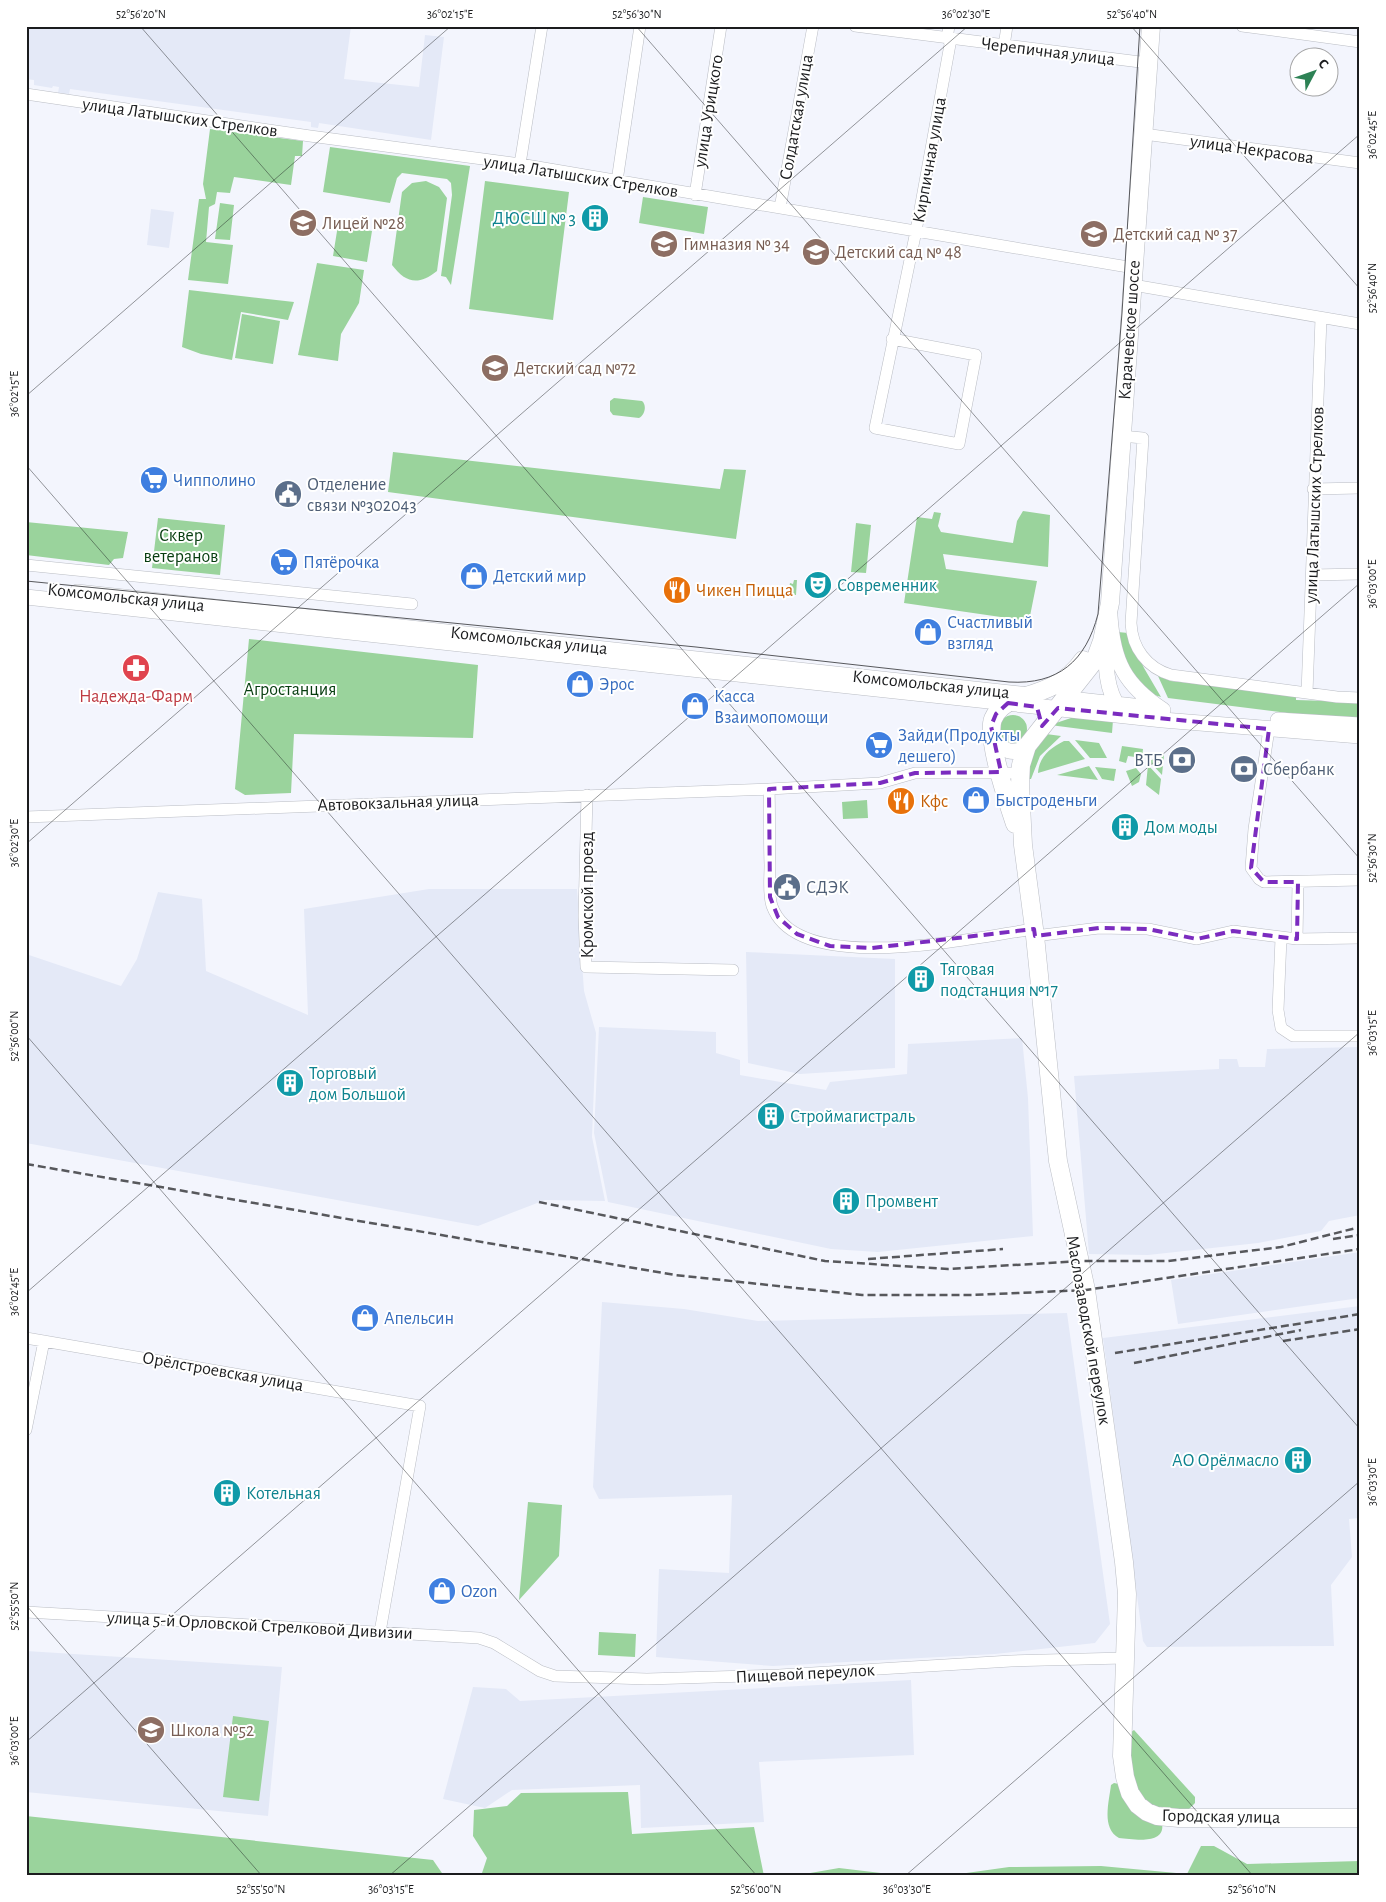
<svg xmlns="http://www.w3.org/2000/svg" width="1386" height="1902" font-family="'Alegreya Sans',sans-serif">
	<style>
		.built { fill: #e4e9f7 }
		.green { fill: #9ad39c }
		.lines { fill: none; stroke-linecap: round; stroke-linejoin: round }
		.minor-casing { stroke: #babdc4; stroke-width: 12 }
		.major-casing { stroke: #babdc4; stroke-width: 16 }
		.highway-casing { stroke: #babdc4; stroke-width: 19 }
		.minor { stroke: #fff; stroke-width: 11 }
		.major { stroke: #fff; stroke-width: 15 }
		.highway { stroke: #fff; stroke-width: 18 }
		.tram { stroke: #57585c; stroke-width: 1 }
		.rail { stroke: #57585c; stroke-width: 2.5; stroke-dasharray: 8 4; stroke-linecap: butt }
		.marked { fill: none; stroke: #7b2cbf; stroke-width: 4; stroke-dasharray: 10 6; stroke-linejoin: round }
		.ticks { fill: none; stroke: #1b1c1e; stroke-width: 1; stroke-opacity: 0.45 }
		.labels { text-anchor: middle; stroke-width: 4; stroke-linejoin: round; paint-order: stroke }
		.street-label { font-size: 18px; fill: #1b1c1e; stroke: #fff }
		.culture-label { font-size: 18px; fill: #0d838f; stroke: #fff; text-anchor: start }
		.education-label { font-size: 18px; fill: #785e54; stroke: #fff; text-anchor: start }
		.shop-label { font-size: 18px; fill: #366cbe; stroke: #fff; text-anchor: start }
		.service-label { font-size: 18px; fill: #4e5e75; stroke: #fff; text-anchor: start }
		.park-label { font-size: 18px; fill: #063d0f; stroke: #fff }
		.food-label { font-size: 18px; fill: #c56008; stroke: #fff; text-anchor: start }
		.health-label { font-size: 18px; fill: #be3a42; stroke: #fff }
		.neatline { fill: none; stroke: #1b1c1e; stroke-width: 2 }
		.ticks-label { font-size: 12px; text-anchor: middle; fill: #1b1c1e }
	</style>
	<rect width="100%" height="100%" fill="#f3f5fd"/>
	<path class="built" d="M26 26H351L344 79 419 87 425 35 444 37 431 140 319 123 318 128 311 127V122L70 89 69 94 58 93 59 87 53 86 52 88 34 85V80L26 79Z
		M151 209 174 212 169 248 147 245Z
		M429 889H577L584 991 596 1033 592 1137 605 1201 545 1200 478 1226 26 1143V954L121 986 137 959 158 892 202 899 206 971 308 1015 304 909Z
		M746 952 895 959V1068L800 1074 748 1063Z
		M599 1027 716 1032V1053L740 1060V1075L826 1090 830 1082 907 1074 908 1044 1022 1038 1028 1098 1033 1236 878 1252 831 1249 608 1202 594 1133Z
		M1360 1047V1215L1329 1221 1321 1231 1258 1243 1148 1255 1089 1254 1074 1076 1219 1069V1059H1237L1239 1067H1265L1267 1049Z
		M1360 1252V1298L1178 1324 1171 1280Z
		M602 1302 684 1309 758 1321 1067 1313 1110 1624 1095 1643 995 1654 773 1666 656 1657 659 1569 729 1573 732 1495 599 1499 593 1487Z
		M1360 1306V1518L1349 1519 1352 1557 1331 1585 1334 1646 1147 1647 1143 1641 1103 1338Z
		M26 1651 282 1667 268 1816 26 1792Z
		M911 1680 914 1755 759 1762 764 1822 641 1828 640 1785 512 1790 485 1808 443 1799 473 1687 506 1689 520 1701Z"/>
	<path class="green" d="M210 129 303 141 302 156H295L291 185 234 177 230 193 217 192 215 204 209 207 206 242 233 245 228 284 188 280 199 199H206L203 184Z
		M330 147 470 166 451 285 446 277 441 276 452 195 451 183 447 179 402 173 397 178 390 203 323 192Z
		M426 181 439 187 447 198 437 271C418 286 406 283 392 265L402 192 412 183Z
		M485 181 569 192 553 320 469 309Z
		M643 197 708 207 704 234 639 223Z
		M220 203 234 205 230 240 215 239Z
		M338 225 372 231 367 262 333 256Z
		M317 263 364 270 359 303 341 334 338 361 298 355Z
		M189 290 294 302 288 320 241 312 232 360 201 354 182 347Z
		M242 314 280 321 273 364 235 358Z
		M614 398 642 401C647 405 645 415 639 418L613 415 610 411V401Z
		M393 452 720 489 724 469 746 470 736 539 388 492Z
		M1023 511 1050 515 1048 567 943 554 946 569 1037 581 1029 621 904 603 917 517 932 519 934 512 941 513 938 526 941 532 1013 543 1017 521Z
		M158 518 225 525 220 575 152 568Z
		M26 522 128 532 123 558 114 559 109 565 26 555Z
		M856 523 871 525 866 573 851 572Z
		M794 580H797L796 595H788L790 583 793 584Z
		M1118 632 1128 633 1144 668 1161 697C1139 693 1118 653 1118 632Z
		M249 639 478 665 473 738 294 734 291 793 245 795 235 789Z
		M1158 676 1171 681 1296 694V700L1360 702V718L1296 714 1168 698Z
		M999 729a14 14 0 1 1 28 0a14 14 0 1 1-28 0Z
		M1074 717 1113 720 1112 733 1050 725Z
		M1046 734 1061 736 1040 756 1031 779H1027L1030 752Z
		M1075 740 1099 743 1107 758H1090Z
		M1064 741H1069L1085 759 1038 773C1039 757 1050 748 1064 741Z
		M1122 746 1143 749 1142 758 1128 756 1126 763 1119 761Z
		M1164 755 1162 775 1149 761Z
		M1148 765 1161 779 1159 795 1146 785Z
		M1089 766 1098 780 1057 775Z
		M1095 767 1116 769 1114 781 1102 779Z
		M1136 768 1141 774 1139 782 1132 786 1126 771Z
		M867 800 868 818 843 819 842 802Z
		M528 1502 562 1505 559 1556 519 1600Z
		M599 1632 636 1634 635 1657 598 1655Z
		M233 1716 269 1721 259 1801 223 1797Z
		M1134 1730 1195 1797V1803L1189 1809C1179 1809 1166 1810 1157 1808 1129 1800 1130 1758 1127 1735Z
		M1114 1783 1119 1784 1162 1823C1166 1846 1133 1839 1119 1838 1101 1828 1109 1802 1111 1785Z
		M628 1792 632 1834 754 1827 764 1876H477L482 1873 487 1858 473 1836 474 1810 507 1806 521 1793Z
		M26 1816 433 1860 444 1876H26Z
		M1201 1846H1214L1247 1864 1360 1861V1876H945L1009 1867 1101 1866 1187 1874Z
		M839 1868 906 1876H793Z"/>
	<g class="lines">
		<defs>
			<path id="minor" d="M855 26 1148 63
				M1242 26 1360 42
				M947 39 949 26
				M1004 46 1007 26
				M26 94 310 136 520 164 1134 268
				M1144 134 1360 163
				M520 164 542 26
				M617 181 640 26
				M695 195 721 26
				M780 208 813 26
				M1133 285 1360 324
				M892 339 976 355 959 444 875 428 916 231 951 39
				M1121 436 1143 438 1131 623C1132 648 1147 668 1171 675L1337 697 1360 698
				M1313 489 1360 488
				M26 565 412 604
				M1312 575 1360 574
				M1307 693 1321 318
				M1269 729 1254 829 1251 868 1259 879 1264 882 1360 880
				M769 789C770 814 769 840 770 865 770 879 768 894 772 906 798 978 976 937 1034 929
				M587 795 584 916 586 967 733 970
				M26 817 769 789 880 783 915 773H1020
				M1035 936 1099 928 1148 929 1197 939 1233 931 1297 939 1360 938
				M1281 938 1278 1010 1281 1028 1293 1036H1360
				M1297 939 1298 882
				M26 1338 420 1406 380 1632
				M26 1430 44 1341
				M26 1612 479 1638 494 1643 540 1671 555 1676 647 1679 779 1675 1011 1661 1124 1658"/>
			<path id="major" d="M77 592 1029 695
				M26 597 1163 720 1360 736
				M1110 616C1113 662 1125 685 1163 710
				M1107 637C1105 663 1105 690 1121 711
				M1079 700 1151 708
				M1278 720 1360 725
				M992 738C1002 750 1013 757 1027 746"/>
			<path id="highway" d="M1151 26 1110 603 1102 641 1095 660 1027 746 1021 765 1020 784 1023 845 1035 936 1058 1161 1086 1290 1124 1562 1127 1594 1122 1756 1125 1777 1130 1793 1138 1805 1147 1812 1157 1816 1179 1818H1360
				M1015 824C1008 803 986 738 993 719 998 707 1011 700 1023 697 1047 690 1068 682 1083 660"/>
		</defs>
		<use href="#minor" class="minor-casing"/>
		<use href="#major" class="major-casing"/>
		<use href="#highway" class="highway-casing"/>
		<use href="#minor" class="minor"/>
		<use href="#major" class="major"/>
		<use href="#highway" class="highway"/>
		<path class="tram" d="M26 581 696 647 1009 682C1058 685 1086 661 1098 614L1122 313 1140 26"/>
		<path class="rail" d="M26 1164 675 1275 862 1295H972L1086 1290 1360 1249
			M539 1202 825 1261 948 1269 1081 1261H1168L1281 1247 1360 1227
			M1333 1239 1360 1235
			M868 1259 1003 1249
			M1283 1341 1360 1329
			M1115 1353 1360 1314
			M1134 1363 1301 1330"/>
	</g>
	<path class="marked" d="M1008 703 1037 707 1042 726 1058 708 1269 729 1251 868 1264 882H1298L1297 939 1233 931 1197 939 1148 929 1099 928 1035 936 1034 929 872 948 830 946 797 934 778 917 770 897 769 789 880 783 915 773 1001 772 991 726 996 714Z"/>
	<path class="ticks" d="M140 26 1360 1429M636 26 1360 859M1131 26 1360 289M26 396 451 26M26 465 1253 1876M26 844 968 26M26 1035 757 1876M26 1293 1360 134M26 1605 262 1876M26 1742 1360 583M389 1876 1360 1032M905 1876 1360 1481"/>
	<defs>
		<symbol id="building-disc" viewBox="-11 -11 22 22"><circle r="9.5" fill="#0f9aa8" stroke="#fff"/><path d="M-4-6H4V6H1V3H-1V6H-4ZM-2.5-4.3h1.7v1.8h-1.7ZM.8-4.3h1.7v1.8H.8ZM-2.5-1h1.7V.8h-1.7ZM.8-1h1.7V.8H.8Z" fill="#fff"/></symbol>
		<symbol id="school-disc" viewBox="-11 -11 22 22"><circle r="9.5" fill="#8d6e63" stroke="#fff"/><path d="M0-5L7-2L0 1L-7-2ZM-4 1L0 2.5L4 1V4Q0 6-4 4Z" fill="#fff"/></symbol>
		<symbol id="supermarket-disc" viewBox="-11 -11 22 22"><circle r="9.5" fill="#3f7fe0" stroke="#fff"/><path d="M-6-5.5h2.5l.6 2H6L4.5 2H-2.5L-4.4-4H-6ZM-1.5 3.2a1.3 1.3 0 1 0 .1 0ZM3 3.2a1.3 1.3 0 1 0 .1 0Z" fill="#fff"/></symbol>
		<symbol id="civic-disc" viewBox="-11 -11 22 22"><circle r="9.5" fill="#5c6f8a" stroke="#fff"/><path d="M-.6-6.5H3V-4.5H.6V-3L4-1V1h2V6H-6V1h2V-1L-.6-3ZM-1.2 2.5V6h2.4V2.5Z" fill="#fff"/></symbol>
		<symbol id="shop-disc" viewBox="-11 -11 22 22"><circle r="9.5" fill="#3f7fe0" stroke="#fff"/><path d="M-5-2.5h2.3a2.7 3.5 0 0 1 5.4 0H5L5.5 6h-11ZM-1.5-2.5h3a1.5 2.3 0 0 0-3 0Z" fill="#fff"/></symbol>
		<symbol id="theatre-disc" viewBox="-11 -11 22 22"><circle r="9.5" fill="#0f9aa8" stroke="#fff"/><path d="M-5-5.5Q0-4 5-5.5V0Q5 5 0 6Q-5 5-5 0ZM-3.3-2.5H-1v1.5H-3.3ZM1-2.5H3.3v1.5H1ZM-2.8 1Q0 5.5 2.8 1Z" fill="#fff"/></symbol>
		<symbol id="restaurant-disc" viewBox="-11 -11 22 22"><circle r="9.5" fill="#e8710a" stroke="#fff"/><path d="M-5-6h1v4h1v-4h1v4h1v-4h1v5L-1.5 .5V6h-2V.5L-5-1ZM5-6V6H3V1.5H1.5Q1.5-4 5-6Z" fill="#fff"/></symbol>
		<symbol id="pharmacy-disc" viewBox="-11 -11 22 22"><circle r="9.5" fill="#e0444e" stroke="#fff"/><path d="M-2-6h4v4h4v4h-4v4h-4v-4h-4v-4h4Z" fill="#fff"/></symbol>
		<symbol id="bank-disc" viewBox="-11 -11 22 22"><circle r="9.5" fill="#5c6f8a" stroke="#fff"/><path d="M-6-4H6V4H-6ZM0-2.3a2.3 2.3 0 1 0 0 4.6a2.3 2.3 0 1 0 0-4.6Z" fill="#fff"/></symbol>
	</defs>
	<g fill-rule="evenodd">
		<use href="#building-disc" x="579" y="202" width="32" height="32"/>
		<use href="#school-disc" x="287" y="207" width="32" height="32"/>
		<use href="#school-disc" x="1078" y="218" width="32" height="32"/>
		<use href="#school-disc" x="648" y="228" width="32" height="32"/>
		<use href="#school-disc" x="800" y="236" width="32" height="32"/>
		<use href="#school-disc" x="479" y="352" width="32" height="32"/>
		<use href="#supermarket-disc" x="138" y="464" width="32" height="32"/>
		<use href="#civic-disc" x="272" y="478" width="32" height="32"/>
		<use href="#supermarket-disc" x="268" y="546" width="32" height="32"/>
		<use href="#shop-disc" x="458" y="560" width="32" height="32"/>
		<use href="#theatre-disc" x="802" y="569" width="32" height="32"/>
		<use href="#restaurant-disc" x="661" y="574" width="32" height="32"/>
		<use href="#shop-disc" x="912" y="616" width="32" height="32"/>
		<use href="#pharmacy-disc" x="120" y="652" width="32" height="32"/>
		<use href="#shop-disc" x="564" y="668" width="32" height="32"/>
		<use href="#shop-disc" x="679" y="690" width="32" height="32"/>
		<use href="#supermarket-disc" x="863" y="729" width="32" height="32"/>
		<use href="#bank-disc" x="1166" y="744" width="32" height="32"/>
		<use href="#bank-disc" x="1228" y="753" width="32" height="32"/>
		<use href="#shop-disc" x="960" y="784" width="32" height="32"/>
		<use href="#restaurant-disc" x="885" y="785" width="32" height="32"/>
		<use href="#building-disc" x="1109" y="811" width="32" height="32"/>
		<use href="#civic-disc" x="771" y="871" width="32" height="32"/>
		<use href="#building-disc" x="905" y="963" width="32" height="32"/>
		<use href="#building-disc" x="274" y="1067" width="32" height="32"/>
		<use href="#building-disc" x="755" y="1100" width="32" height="32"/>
		<use href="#building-disc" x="830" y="1185" width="32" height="32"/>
		<use href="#shop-disc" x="349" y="1302" width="32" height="32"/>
		<use href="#building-disc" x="1282" y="1444" width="32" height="32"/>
		<use href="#building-disc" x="211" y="1477" width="32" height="32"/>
		<use href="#shop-disc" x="426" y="1575" width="32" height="32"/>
		<use href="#school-disc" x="135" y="1714" width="32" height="32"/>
	</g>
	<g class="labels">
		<g class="street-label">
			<text transform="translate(1048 51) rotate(7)" y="6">Черепичная улица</text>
			<text transform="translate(708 111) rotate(-81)" y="6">улица Урицкого</text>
			<text transform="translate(180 117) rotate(8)" y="6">улица Латышских Стрелков</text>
			<text transform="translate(796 117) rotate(-80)" y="6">Солдатская улица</text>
			<text transform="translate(1252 149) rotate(8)" y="6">улица Некрасова</text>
			<text transform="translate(929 160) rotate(-80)" y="6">Кирпичная улица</text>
			<text transform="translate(581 176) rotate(9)" y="6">улица Латышских Стрелков</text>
			<text transform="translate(1129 330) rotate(-86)" y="6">Карачевское шоссе</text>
			<text transform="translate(1314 505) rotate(-88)" y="6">улица Латышских Стрелков</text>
			<text transform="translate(126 597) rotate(6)" y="6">Комсомольская улица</text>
			<text transform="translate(529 640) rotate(6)" y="6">Комсомольская улица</text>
			<text transform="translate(931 684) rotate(6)" y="6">Комсомольская улица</text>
			<text transform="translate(398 802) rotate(-2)" y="6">Автовокзальная улица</text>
			<text transform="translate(587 895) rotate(-90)" y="6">Кромской проезд</text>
			<text transform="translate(1089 1330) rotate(80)" y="6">Маслозаводской переулок</text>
			<text transform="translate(223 1371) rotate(10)" y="6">Орёлстроевская улица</text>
			<text transform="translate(260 1625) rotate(3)" y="6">улица 5-й Орловской Стрелковой Дивизии</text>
			<text transform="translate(805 1673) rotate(-3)" y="6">Пищевой переулок</text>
			<text transform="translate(1221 1816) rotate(1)" y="6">Городская улица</text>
		</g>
		<g class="culture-label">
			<text x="576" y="224" text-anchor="end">ДЮСШ № 3</text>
			<text x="837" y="591">Современник</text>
			<text x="1144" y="833">Дом моды</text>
			<text x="940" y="975">Тяговая<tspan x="940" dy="21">подстанция №17</tspan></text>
			<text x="309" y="1079">Торговый<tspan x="309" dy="21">дом Большой</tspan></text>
			<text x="790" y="1122">Строймагистраль</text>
			<text x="865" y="1207">Промвент</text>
			<text x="1279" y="1466" text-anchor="end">АО Орёлмасло</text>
			<text x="246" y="1499">Котельная</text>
		</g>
		<g class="education-label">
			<text x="322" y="229">Лицей №28</text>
			<text x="1113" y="240">Детский сад № 37</text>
			<text x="683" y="250">Гимназия № 34</text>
			<text x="835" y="258">Детский сад № 48</text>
			<text x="514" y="374">Детский сад №72</text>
			<text x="170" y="1736">Школа №52</text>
		</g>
		<g class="shop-label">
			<text x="173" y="486">Чипполино</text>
			<text x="303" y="568">Пятёрочка</text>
			<text x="493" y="582">Детский мир</text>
			<text x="947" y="628">Счастливый<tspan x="947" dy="21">взгляд</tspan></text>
			<text x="599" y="690">Эрос</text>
			<text x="714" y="702">Касса<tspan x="714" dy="21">Взаимопомощи</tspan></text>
			<text x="898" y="741">Зайди(Продукты<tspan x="898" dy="21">дешего)</tspan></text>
			<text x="995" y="806">Быстроденьги</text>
			<text x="384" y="1324">Апельсин</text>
			<text x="461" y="1597">Ozon</text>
		</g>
		<g class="service-label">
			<text x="307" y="490">Отделение<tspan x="307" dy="21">связи №302043</tspan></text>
			<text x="1163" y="766" text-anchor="end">ВТБ</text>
			<text x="1263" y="775">Сбербанк</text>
			<text x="806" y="893">СДЭК</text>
		</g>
		<g class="park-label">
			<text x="181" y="541">Сквер<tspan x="181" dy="21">ветеранов</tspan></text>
			<text x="290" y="695">Агростанция</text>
		</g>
		<g class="food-label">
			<text x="696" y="596">Чикен Пицца</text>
			<text x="920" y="807">Кфс</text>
		</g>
		<g class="health-label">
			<text x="136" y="702">Надежда-Фарм</text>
		</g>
	</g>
	<rect width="1386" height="1902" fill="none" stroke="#ffffff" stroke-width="55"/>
	<g transform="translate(1314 72) rotate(49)"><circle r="24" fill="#ffffff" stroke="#a4a4a5"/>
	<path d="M0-4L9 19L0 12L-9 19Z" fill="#2d8255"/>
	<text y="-8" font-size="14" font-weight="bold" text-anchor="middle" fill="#1b1c1e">С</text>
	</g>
	<rect x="28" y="28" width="1330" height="1846" class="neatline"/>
	<g class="ticks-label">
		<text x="141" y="18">52°56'20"N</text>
		<text x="450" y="18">36°02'15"E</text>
		<text x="637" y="18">52°56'30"N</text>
		<text x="966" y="18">36°02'30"E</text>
		<text x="1132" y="18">52°56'40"N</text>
		<text transform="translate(1372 135) rotate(-90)" y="4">36°02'45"E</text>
		<text transform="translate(1372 288) rotate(-90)" y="4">52°56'40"N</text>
		<text transform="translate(14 394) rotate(-90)" y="4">36°02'15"E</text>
		<text transform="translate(1372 584) rotate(-90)" y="4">36°03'00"E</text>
		<text transform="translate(14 843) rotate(-90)" y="4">36°02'30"E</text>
		<text transform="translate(1372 858) rotate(-90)" y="4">52°56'30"N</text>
		<text transform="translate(1372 1033) rotate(-90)" y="4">36°03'15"E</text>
		<text transform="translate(14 1036) rotate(-90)" y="4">52°56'00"N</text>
		<text transform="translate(14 1292) rotate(-90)" y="4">36°02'45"E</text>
		<text transform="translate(1372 1482) rotate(-90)" y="4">36°03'30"E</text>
		<text transform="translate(14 1606) rotate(-90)" y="4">52°55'50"N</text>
		<text transform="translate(14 1741) rotate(-90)" y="4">36°03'00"E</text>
		<text x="261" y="1893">52°55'50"N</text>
		<text x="391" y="1893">36°03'15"E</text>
		<text x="756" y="1893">52°56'00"N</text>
		<text x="907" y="1893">36°03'30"E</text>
		<text x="1252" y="1893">52°56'10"N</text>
	</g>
</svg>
